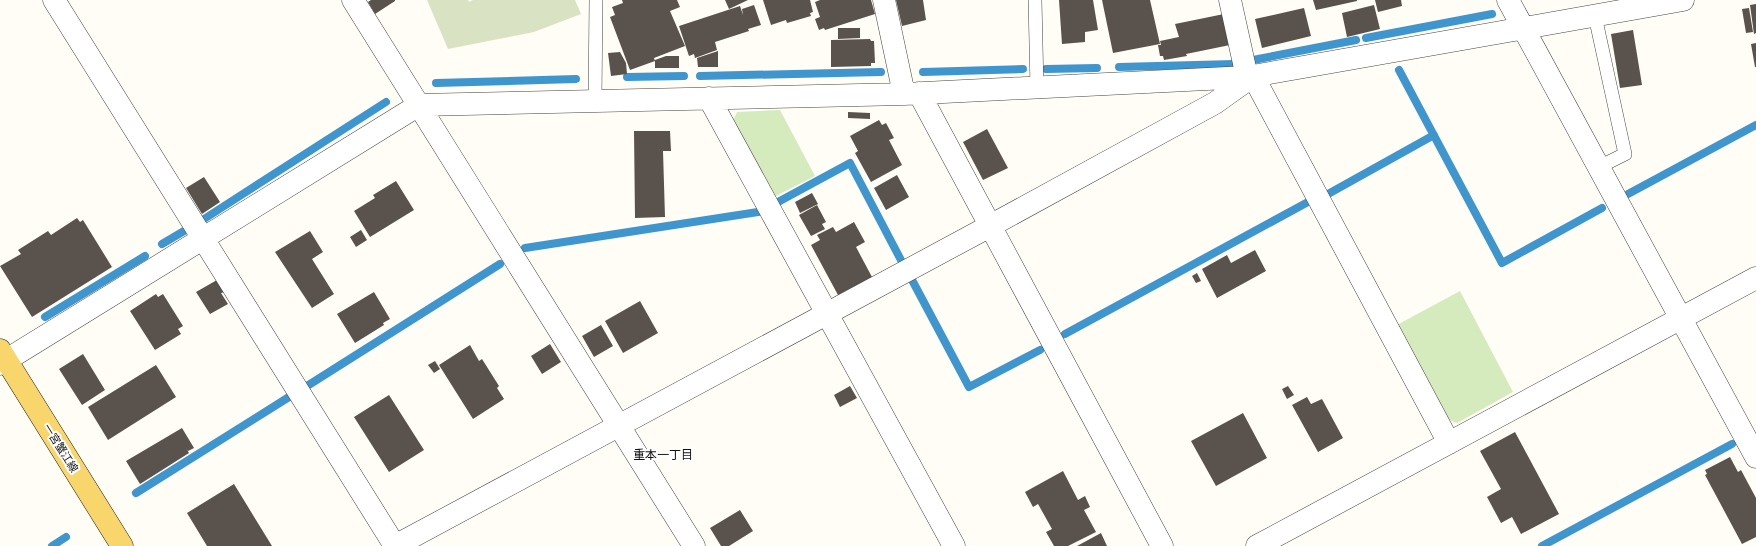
<svg xmlns="http://www.w3.org/2000/svg" width="1756" height="546" font-family="'Times New Roman','Noto Sans JP',serif">
	<style>
		.green { fill: #d5ebbd }
		.cemetery { fill: #d9e3c4 }
		.lines { fill: none; stroke-linecap: round; stroke-linejoin: round }
		.stream { stroke: #3f96cf; stroke-width: 8 }
		.building { fill: #5a524d }
		.lane-casing { stroke: #444; stroke-width: 14 }
		.street-casing { stroke: #444; stroke-width: 23 }
		.primary-casing { stroke: #222; stroke-width: 23 }
		.lane { stroke: #fff; stroke-width: 13 }
		.street { stroke: #fff; stroke-width: 22 }
		.primary { stroke: #f9d66b; stroke-width: 22 }
		.labels { text-anchor: middle; stroke-width: 4; stroke-linejoin: round; paint-order: stroke }
		.street-label { font-size: 11px; fill: #111; stroke: #fff }
		.neighbourhood-label { font-size: 12px; fill: #111; stroke: #fff }
	</style>
	<rect width="100%" height="100%" fill="#fffdf5"/>
	<path class="green" d="M780 110 815 176 774 197 732 122 737 112Z
		M1460 291 1513 392 1457 423 1444 418 1395 326Z"/>
	<path class="cemetery" d="M427 0H468L469 2 473 0H575L581 14 534 32 448 49Z"/>
	<g class="lines">
		<path class="stream" d="M1366 38 1492 14
			M1253 60 1356 40
			M1119 67 1234 64
			M1046 69 1097 68
			M1399 70 1502 263 1602 208
			M923 72 1023 69
			M700 76 881 72
			M627 77 684 76
			M436 83 576 79
			M1328 194 1434 135
			M1628 194 1756 125
			M778 202 850 163 902 262
			M204 219 386 102
			M162 244 184 231
			M525 248 758 212
			M912 280 969 387 1040 350
			M45 317 145 256
			M1065 334 1308 202
			M307 386 500 264
			M136 493 289 397
			M52 546 66 537
			M1542 546 1732 444"/>
	</g>
	<path class="building" d="M371 0H395V1L375 14 368 2Z
		M622 0H677L680 7 670 11 685 46 654 58 655 61 630 70 610 17 615 15 612 7 623 3Z
		M725 0H748L729 9Z
		M763 0H810L813 12 810 13 811 16 787 23 786 20 771 25Z
		M820 0H871L875 14 825 30 824 28 819 30 815 19 820 17 815 2Z
		M896 0H923L926 20 902 26Z
		M1059 0H1093L1098 30 1085 32V42L1062 44Z
		M1102 0H1150L1160 44 1113 53Z
		M1313 0H1357V1L1316 10Z
		M1375 0H1401L1402 6 1378 12Z
		M1756 4V33L1754 34 1750 5Z
		M754 5 761 25 748 29 749 31 715 42 717 50 695 58 694 54 689 56 679 26 740 6 743 15 742 9Z
		M1374 5 1380 29 1347 37 1342 13Z
		M1304 8 1311 36 1262 48 1255 19Z
		M1749 8 1753 32 1746 33 1742 9Z
		M1224 14 1230 45 1186 54 1187 56 1164 60 1163 56H1160L1158 45H1161L1160 41 1179 37 1175 24Z
		M838 28H860V38L838 39Z
		M1633 30 1642 85 1620 88 1611 34Z
		M870 39 871 41H874L875 63H871V66L831 67V40Z
		M1756 43V67H1755L1751 44Z
		M718 51V67H698L697 58Z
		M620 52 626 63 627 74 611 76 608 53Z
		M666 56H679V68H655V60Z
		M848 112 870 113V119L848 118Z
		M879 120 882 125 886 123 894 138 889 140 902 165 871 182 855 153 858 151 850 136Z
		M987 129 1008 168 983 180 963 142Z
		M634 131H670L671 151H663L665 217 635 218Z
		M897 175 909 197 886 210 874 188Z
		M204 177 220 202 202 214 186 188Z
		M396 181 414 210 370 237 354 211 375 198 373 195Z
		M812 193 818 204 800 213 795 202Z
		M817 205 826 222 822 224 825 229 811 236 799 215Z
		M77 218 80 222 83 220 112 267 32 317 0 266 21 254 18 250 48 231 51 235Z
		M854 222 865 242 856 247 872 277 838 295 811 245 820 240 817 235 833 227 836 232Z
		M361 230 367 240 356 247 350 237Z
		M310 231 323 252 312 259 334 294 312 308 275 252Z
		M1255 250 1266 271 1217 298 1202 269 1227 255 1231 263Z
		M1197 273 1201 281 1196 283 1192 276Z
		M217 280 225 292 221 293 228 304 210 314 196 292Z
		M374 292 390 319 383 323 384 325 355 343 337 314Z
		M156 294 158 297 163 294 183 326 178 329 181 334 155 350 130 311Z
		M640 301 658 333 623 353 605 321Z
		M601 325 613 346 594 357 582 336Z
		M550 344 561 362 542 374 531 356Z
		M470 345 479 361 482 359 499 386 497 388 504 399 473 419 439 365Z
		M83 354 105 390 82 405 59 369Z
		M435 361 440 369 434 373 428 365Z
		M156 365 176 397 108 440 88 407Z
		M850 386 857 398 840 407 834 395Z
		M1288 386 1294 395 1287 399 1282 389Z
		M389 395 424 450 389 472 354 417Z
		M1307 397 1311 404 1322 399 1343 438 1318 452 1292 405Z
		M1243 413 1267 458 1216 486 1191 441Z
		M182 428 194 448 188 451 186 448 189 453 140 484 126 461Z
		M1515 432 1559 514 1521 534 1512 517 1501 523 1487 497 1501 489 1480 451Z
		M1730 457 1738 472 1741 470 1756 498V537L1742 544 1705 475 1707 474 1705 470Z
		M1063 471 1078 500 1085 496 1090 507 1084 510 1096 532 1068 546H1054L1046 532 1052 529 1038 504 1033 507 1025 492Z
		M234 484 272 546H207L187 513Z
		M740 510 753 531 729 546H721L710 528Z
		M1101 533 1107 546H1077Z"/>
	<g class="lines">
		<defs>
			<path id="lane" d="M1035 0 1037 88
				M1595 16 1625 154 1599 167
				M595 101 596 0"/>
			<path id="street" d="M54 0 395 546
				M353 0 694 546
				M884 0 904 94
				M1230 0 1247 77
				M1508 0 1756 457
				M919 93 1162 546
				M709 98 954 546
				M0 364 419 105 904 94 1247 77 1683 0
				M395 546 990 226 1215 103 1253 76 1449 443
				M1257 546 1756 278"/>
			<path id="primary" d="M0 350 122 546"/>
		</defs>
		<use href="#lane" class="lane-casing"/>
		<use href="#street" class="street-casing"/>
		<use href="#primary" class="primary-casing"/>
		<use href="#lane" class="lane"/>
		<use href="#street" class="street"/>
		<use href="#primary" class="primary"/>
	</g>
	<g class="labels">
		<g class="street-label">
			<text transform="translate(61 448) rotate(58)" y="4">一宮蟹江線</text>
		</g>
		<g class="neighbourhood-label">
			<text x="663" y="459">重本一丁目</text>
		</g>
	</g>
</svg>
